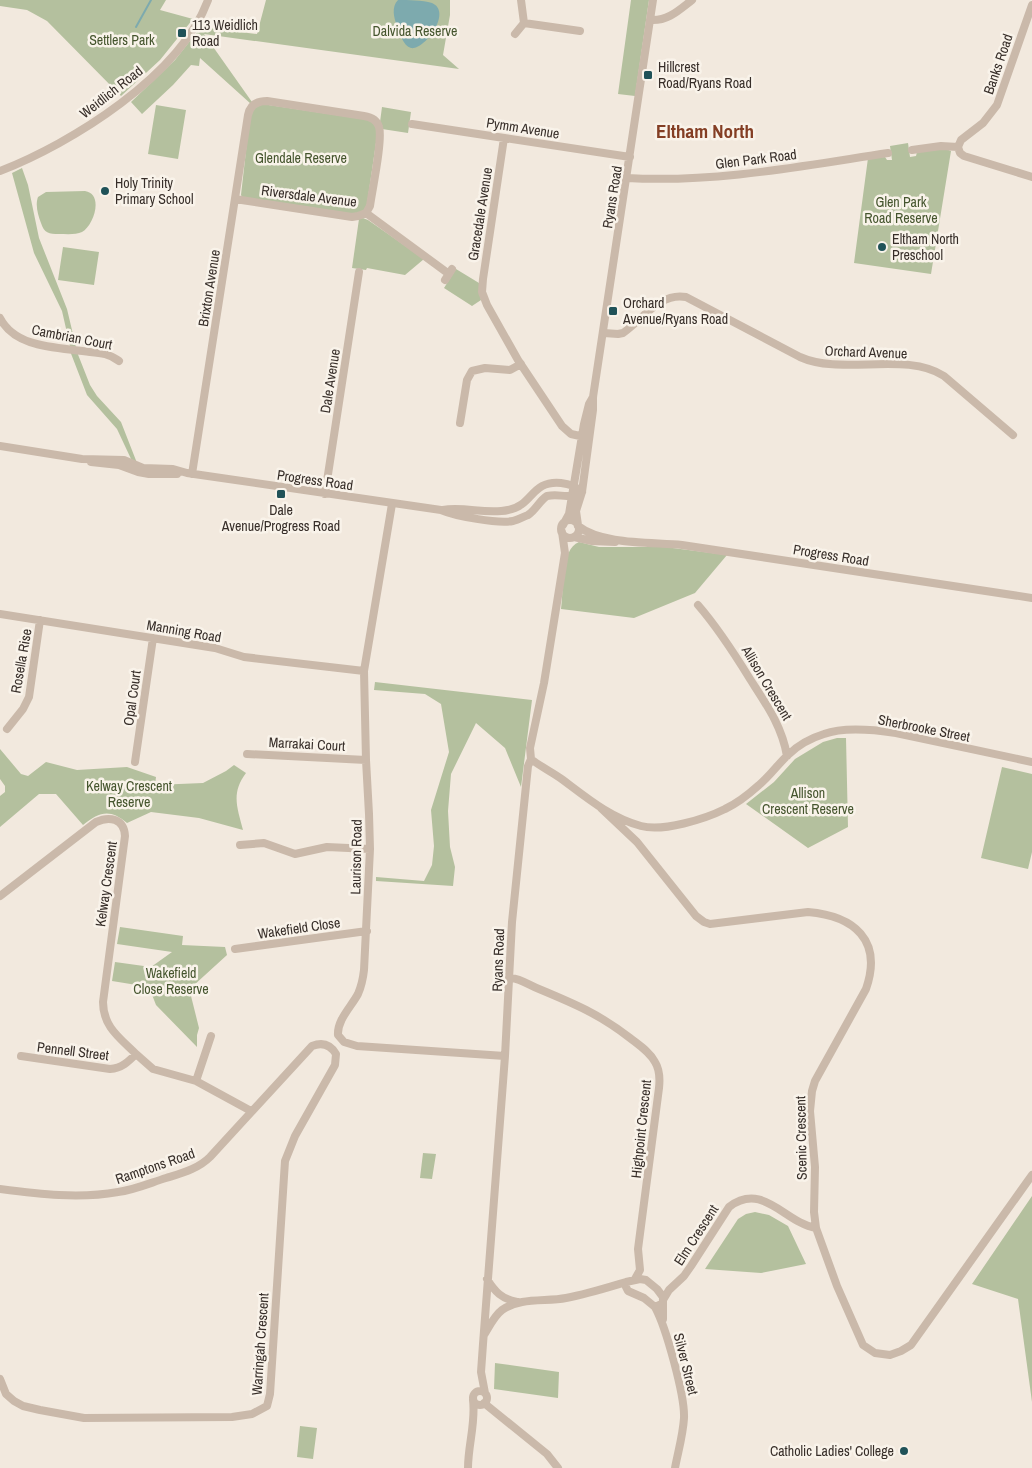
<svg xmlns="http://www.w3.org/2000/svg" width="1032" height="1468" font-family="'Archivo Narrow',sans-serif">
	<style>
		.green { fill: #b4c09e }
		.water { fill: #7daaae }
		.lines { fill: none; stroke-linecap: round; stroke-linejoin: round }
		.stream { stroke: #7daaae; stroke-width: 2 }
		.minor { stroke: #cab9aa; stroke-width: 8 }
		.poi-dot { fill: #205258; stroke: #f9f3ea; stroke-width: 2 }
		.labels { text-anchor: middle; stroke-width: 5; stroke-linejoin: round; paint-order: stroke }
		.poi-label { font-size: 14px; fill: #372e29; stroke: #f9f3ea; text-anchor: start }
		.park-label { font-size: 14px; fill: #45552e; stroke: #f9f3ea }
		.street-label { font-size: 14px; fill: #372e29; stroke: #f9f3ea }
		.district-label { font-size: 19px; font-weight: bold; fill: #843e24; stroke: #f9f3ea }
	</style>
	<rect width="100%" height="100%" fill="#f2e9de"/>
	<path class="green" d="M0 0H166L160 10 193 19 160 60 121 96 47 21 27 10 0 6Z
		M266 0H450V15L443 55 459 69 204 34 252 102 251 104 200 58 199 66 191 65 173 85 142 114 131 102 175 60 201 27 257 34Z
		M631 0H649L635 96 618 94Z
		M262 104 369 120 376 125 377 136 367 204 364 211 354 214 242 197 241 195 250 115 253 109Z
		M156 105 186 110 178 159 148 154Z
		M382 107 411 112 408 133 382 129 380 122Z
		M908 143 910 157 916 156 917 152 946 149 951 151 931 274 854 263 868 158 885 157 887 160H892L890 146Z
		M22 168 28 185 39 238 67 309 76 347 70 346 62 311 34 253 12 173Z
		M46 192 85 191C104 194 94 225 82 232 76 235 66 234 59 234 49 234 44 233 41 223 38 215 35 205 38 197Z
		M363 218 368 220 424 259 405 275 367 268 366 270 352 268 359 219Z
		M63 247 99 252 94 285 58 280Z
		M456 269 479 283 481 300 472 306 444 288Z
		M70 351 77 352 90 385 97 396 121 422 137 463 132 461 117 429 87 395Z
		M579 542 599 547H665L727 555 695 593 634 618 561 609C564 592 560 549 579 542Z
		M375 682 532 700 521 787 505 748 476 723 451 774 448 811 450 847 455 867 453 886 376 881V877L424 881 432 865 434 846 431 810 449 752 441 704 425 694 374 690Z
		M837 738H846L848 827 808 848 746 804 774 782 795 759 823 742Z
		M0 749 21 774 28 776 46 762 77 770 127 767 156 777 155 785 203 783 226 771 234 765 246 773C231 793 237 807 243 830L199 818 151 812 127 823C110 808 99 812 83 825L56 794H39L0 827V796L5 792V786L0 779Z
		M1002 767 1032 774V852L1028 869 981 858Z
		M120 927 183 936 182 945 225 947 227 955 193 986 190 992 199 1028 197 1035V1047L156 1005 149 987 112 981 115 962 151 967 172 952 117 944Z
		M423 1153 436 1154 432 1179 420 1178Z
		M1032 1196V1402L1018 1299 972 1284Z
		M755 1212 769 1215 788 1226 806 1264 761 1273 705 1269 738 1219 746 1214Z
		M495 1363 559 1372 558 1398 494 1389Z
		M300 1426 317 1428 313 1459 297 1457Z"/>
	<path class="water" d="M398 0C409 0 422 0 432 3 453 12 424 51 411 48 403 46 400 33 397 26 394 18 391 7 398 0Z"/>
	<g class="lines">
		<path class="stream" d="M136 27 151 0"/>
		<path class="minor" d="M651 20C668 21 679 10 692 0
			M524 23 580 31
			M515 34 524 23 521 0
			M412 124 630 157
			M504 138 483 279 482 292 487 305 518 360 562 426 571 434 589 438
			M958 147 961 140 983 123 997 105 1032 5
			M958 147 960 153 964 156 1032 177
			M912 150 941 146 958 147
			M0 171C72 143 180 76 208 0
			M627 178C715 183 802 166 888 153
			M235 199 352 217 358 216 366 213
			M366 213 449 274
			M445 280 452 269
			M0 318C16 349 59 347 90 352 101 353 110 354 119 361
			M604 333 618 334 623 333C643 319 660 292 686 297L800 357C842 376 906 351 944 376L1013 435
			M460 423 467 380 472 371 485 368 510 370 521 364
			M0 446 82 459 124 460 143 468 173 469 187 473 441 510C455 516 498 524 513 521 518 520 523 517 528 515 536 510 539 501 547 496 562 493 565 500 582 492
			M91 462 119 465 138 472 149 474H177
			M192 474 248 115C250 105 257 101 267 101L364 116C371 117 377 120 379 127 383 139 372 191 370 206L366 213
			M325 494 359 272
			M392 504 364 671 366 760 369 814 370 849 364 970C363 979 361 987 358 994 351 1007 337 1020 338 1035L344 1042 357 1046 505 1056
			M443 510C464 506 487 515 508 510 533 506 531 480 561 483 570 484 575 486 582 492
			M561 529a9 9 0 1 1 18 0a9 9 0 1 1-18 0Z
			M563 525 569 514 584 424 589 404 593 397
			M578 525 576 511 582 492 593 410V397L653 0
			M578 526C602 545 652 542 682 545L1032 598
			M574 537 592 541 615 542
			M698 605C718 628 734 653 750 679 766 704 782 726 787 756
			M0 614 215 648 244 657 364 671
			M7 729 23 709 29 697 40 620
			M247 754 366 760
			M531 759C541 767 552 772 563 780 587 798 611 818 641 826 663 832 705 819 725 809 738 803 749 794 759 785 770 776 778 764 788 755 798 745 811 738 824 734 843 727 876 730 896 733L1032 762
			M135 762 153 638
			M601 808 637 842 696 916 704 922 710 924 808 912C854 916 883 940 866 989L815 1081 812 1091 810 1111 815 1167 814 1212 816 1228 837 1286 863 1345 875 1353 890 1355 901 1351 911 1345 1032 1175
			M240 845 264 843 295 854 327 847 370 849
			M0 896 96 822C109 816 124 818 125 836L103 1002C103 1027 120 1038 136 1054
			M235 949 367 931
			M511 978C521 979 529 985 539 989 575 1004 599 1014 630 1038 639 1045 650 1052 655 1062 660 1070 660 1079 659 1088L638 1249 640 1270 635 1279
			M21 1056 110 1069C122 1068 128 1062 136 1054L153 1069 196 1081 251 1111
			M196 1081 211 1036
			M0 1189C39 1194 79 1199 118 1192 134 1190 150 1183 166 1178 182 1173 198 1169 210 1157L312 1046C322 1042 330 1044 336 1054L335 1065 295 1136 285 1161 270 1394 267 1406 252 1414 232 1417 84 1418 40 1410 23 1406 14 1401 6 1394 0 1379
			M487 1279C495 1292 502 1299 517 1302
			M663 1300 669 1290 684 1276 691 1266 729 1207C763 1181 785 1223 816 1228
			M659 1305 655 1307 644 1298 628 1291 625 1285 626 1282 640 1279 646 1280 657 1289 663 1297V1319
			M655 1307C666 1327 685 1396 684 1418 683 1435 678 1452 675 1468
			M484 1335C489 1327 494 1316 502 1310 520 1297 546 1302 566 1298 587 1294 606 1288 626 1282
			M473 1398a7 7 0 1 1 14 0a7 7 0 1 1-14 0Z
			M485 1393 481 1372 483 1344 505 1056 512 922 528 766 531 759 530 748 544 683 565 553 562 532
			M484 1403 547 1454 558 1468
			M468 1468C468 1445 476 1422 473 1400"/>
	</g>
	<g class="poi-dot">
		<rect x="177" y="28" width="10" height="10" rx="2.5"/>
		<rect x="643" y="70" width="10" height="10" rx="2.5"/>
		<circle cx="105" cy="191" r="5"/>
		<circle cx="882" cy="247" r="5"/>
		<rect x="608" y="306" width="10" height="10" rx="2.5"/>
		<rect x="276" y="489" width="10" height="10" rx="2.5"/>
		<circle cx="904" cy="1451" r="5"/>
	</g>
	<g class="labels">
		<g class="poi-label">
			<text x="192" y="30">113 Weidlich<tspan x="192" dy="16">Road</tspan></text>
			<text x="658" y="72">Hillcrest<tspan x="658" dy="16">Road/Ryans Road</tspan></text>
			<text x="115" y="188">Holy Trinity<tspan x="115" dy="16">Primary School</tspan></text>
			<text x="892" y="244">Eltham North<tspan x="892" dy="16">Preschool</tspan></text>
			<text x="623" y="308">Orchard<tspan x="623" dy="16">Avenue/Ryans Road</tspan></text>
			<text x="281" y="515" text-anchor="middle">Dale<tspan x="281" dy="16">Avenue/Progress Road</tspan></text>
			<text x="894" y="1456" text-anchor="end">Catholic Ladies' College</text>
		</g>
		<g class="park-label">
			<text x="415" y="36">Dalvida Reserve</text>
			<text x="122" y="45">Settlers Park</text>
			<text x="301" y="163">Glendale Reserve</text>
			<text x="901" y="207">Glen Park<tspan x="901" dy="16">Road Reserve</tspan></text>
			<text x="129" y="791">Kelway Crescent<tspan x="129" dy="16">Reserve</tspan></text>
			<text x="808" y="798">Allison<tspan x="808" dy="16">Crescent Reserve</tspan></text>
			<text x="171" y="978">Wakefield<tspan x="171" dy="16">Close Reserve</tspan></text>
		</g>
		<g class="street-label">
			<text transform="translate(998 64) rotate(-71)" y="5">Banks Road</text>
			<text transform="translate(111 92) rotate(-38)" y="5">Weidlich Road</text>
			<text transform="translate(523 128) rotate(9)" y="5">Pymm Avenue</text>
			<text transform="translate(756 159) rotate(-7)" y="5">Glen Park Road</text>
			<text transform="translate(309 196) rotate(7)" y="5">Riversdale Avenue</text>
			<text transform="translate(612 197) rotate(-81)" y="5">Ryans Road</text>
			<text transform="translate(480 214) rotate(-81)" y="5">Gracedale Avenue</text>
			<text transform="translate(209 288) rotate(-81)" y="5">Brixton Avenue</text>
			<text transform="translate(72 337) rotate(11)" y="5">Cambrian Court</text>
			<text transform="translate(866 352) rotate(2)" y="5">Orchard Avenue</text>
			<text transform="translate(330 381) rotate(-81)" y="5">Dale Avenue</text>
			<text transform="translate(315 480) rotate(8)" y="5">Progress Road</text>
			<text transform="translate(831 555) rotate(9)" y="5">Progress Road</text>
			<text transform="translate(184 631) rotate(10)" y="5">Manning Road</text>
			<text transform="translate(21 661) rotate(-80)" y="5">Rosella Rise</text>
			<text transform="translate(767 683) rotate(59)" y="5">Allison Crescent</text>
			<text transform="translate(132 698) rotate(-82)" y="5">Opal Court</text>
			<text transform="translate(924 728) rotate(11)" y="5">Sherbrooke Street</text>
			<text transform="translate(307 744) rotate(3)" y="5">Marrakai Court</text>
			<text transform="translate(356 857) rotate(-89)" y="5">Laurison Road</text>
			<text transform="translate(106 884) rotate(-82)" y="5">Kelway Crescent</text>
			<text transform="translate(299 928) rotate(-8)" y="5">Wakefield Close</text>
			<text transform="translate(498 960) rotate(-88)" y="5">Ryans Road</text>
			<text transform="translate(73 1051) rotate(7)" y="5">Pennell Street</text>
			<text transform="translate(641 1129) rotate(-84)" y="5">Highpoint Crescent</text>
			<text transform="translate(801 1138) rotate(-91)" y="5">Scenic Crescent</text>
			<text transform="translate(155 1166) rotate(-19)" y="5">Ramptons Road</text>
			<text transform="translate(696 1235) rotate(-57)" y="5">Elm Crescent</text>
			<text transform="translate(260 1344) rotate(-86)" y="5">Warringah Crescent</text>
			<text transform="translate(686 1364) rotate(76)" y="5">Silver Street</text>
		</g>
		<g class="district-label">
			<text x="705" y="138">Eltham North</text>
		</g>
	</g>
</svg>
